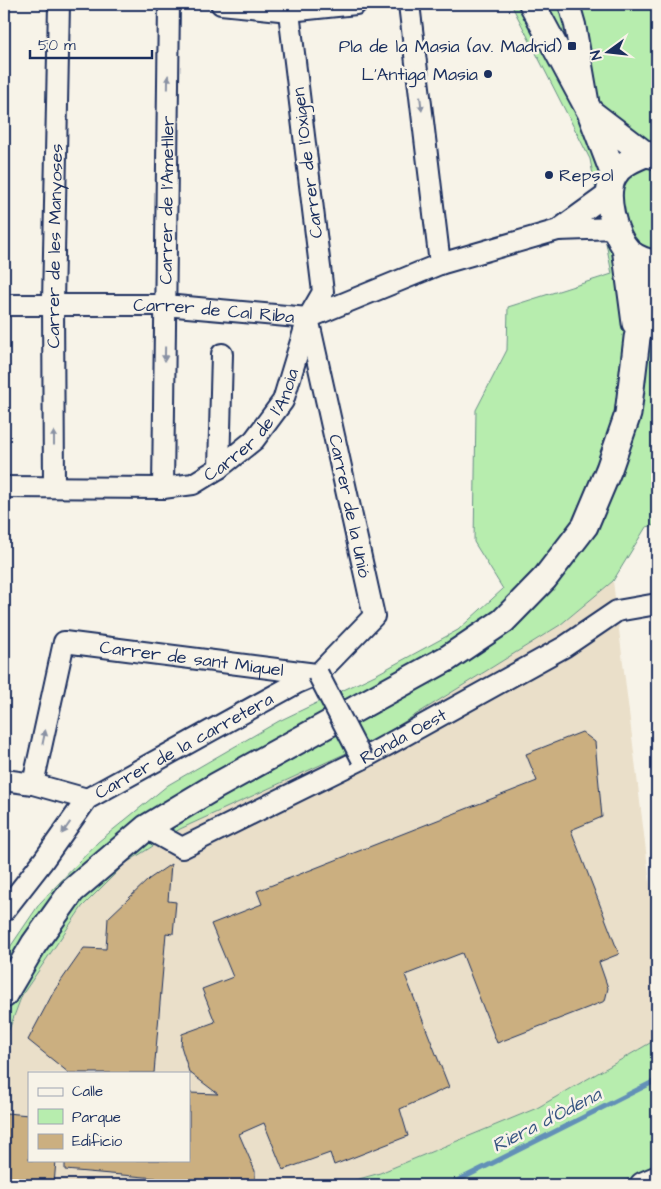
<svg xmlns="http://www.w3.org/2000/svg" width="661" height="1189" font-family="'Architects Daughter',sans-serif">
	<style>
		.built { fill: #eadfc9; fill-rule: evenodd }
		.green { fill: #b7edae; stroke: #698e86 }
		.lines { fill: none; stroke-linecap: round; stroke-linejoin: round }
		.stream { stroke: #6290b7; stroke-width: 5 }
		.building { fill: #cbaf80; stroke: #1b2f5e }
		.minor-casing { stroke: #1b2f5e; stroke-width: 24 }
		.tertiary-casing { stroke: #1b2f5e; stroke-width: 29 }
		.minor { stroke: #f7f3e8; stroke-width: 20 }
		.tertiary { stroke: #f7f3e8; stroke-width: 25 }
		.minor-bridge-casing { stroke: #1b2f5e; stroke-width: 24; stroke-linecap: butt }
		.minor-bridge { stroke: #f7f3e8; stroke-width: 20 }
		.oneway { fill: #8991a3 }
		.poi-dot { fill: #1b2f5e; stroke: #f7f3e8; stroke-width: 2 }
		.labels { text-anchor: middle; stroke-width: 5; stroke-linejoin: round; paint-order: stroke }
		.poi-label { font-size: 18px; fill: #1b2f5e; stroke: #f7f3e8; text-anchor: end }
		.street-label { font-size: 18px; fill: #1b2f5e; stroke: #f7f3e8 }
		.water-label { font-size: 19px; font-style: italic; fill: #395783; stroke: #f7f3e8 }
	</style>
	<rect width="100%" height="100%" fill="#f7f3e8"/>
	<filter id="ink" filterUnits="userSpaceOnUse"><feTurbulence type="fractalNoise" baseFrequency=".02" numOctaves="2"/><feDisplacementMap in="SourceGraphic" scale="10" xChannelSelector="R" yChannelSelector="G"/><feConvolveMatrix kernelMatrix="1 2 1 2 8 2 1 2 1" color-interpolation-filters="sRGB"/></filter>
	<g filter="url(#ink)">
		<path class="built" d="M613 581 657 941V1039L537 1108 380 1173 338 1185H4V1043L22 995 82 907 126 863 180 829 375 740 560 625ZM29 1073H189V1160H29Z"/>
		<path class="green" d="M511 4H657V525L646 527 613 581 560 625 375 740 180 829 126 863 82 907 22 995 4 1043V956L40 903 98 842 168 785 279 721 377 674 458 630 503 589 474 542 476 410 507 350 508 307 612 274 590 159Z
			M657 1039V1166L615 1185H338L380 1173 537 1108Z"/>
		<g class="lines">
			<path class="stream" d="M449 1185 657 1080"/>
		</g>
		<path class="building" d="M582 732 595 742 602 817 571 830 619 954 599 962 608 988 605 1001 497 1043 462 953 405 975 449 1087 400 1109 408 1136 334 1165 330 1153 283 1170 264 1123 239 1134 255 1171V1185H155L156 1178 65 1170V1160H189V1093L218 1094 189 1072 181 1046 182 1034 215 1022 202 989 233 977 211 924 262 904 257 891 537 781 526 754Z
			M171 864 168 901 176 902 173 934 166 933 154 1073H69L28 1040 54 991 84 948 106 949 108 918 149 879Z
			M6 1113 29 1115V1160H56L54 1185H4Z"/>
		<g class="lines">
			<defs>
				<g id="minor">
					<path d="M221 4 289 11 356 4"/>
					<path d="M409 4 440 264"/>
					<path d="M569 4 575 25 588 100"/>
					<path d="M558 230 609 193"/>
					<path id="s1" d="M4 305H165L308 318 440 264 558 230 616 228"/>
					<path d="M219 468 222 354"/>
					<path id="s2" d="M4 487 163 488 193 484 219 468 254 440 283 401 308 318 323 292 288 4"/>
					<path id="s3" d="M54 487 53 303 59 4"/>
					<path id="s4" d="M163 488 169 4"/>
					<path d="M4 780 33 784 87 799"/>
					<path id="s5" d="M33 784 64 642 316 674"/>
					<path id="s6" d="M146 828 182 848 362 759 564 647 617 611 657 604"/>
					<path id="s7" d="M4 911 43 861 87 799 297 683 318 674 374 616 308 318"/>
				</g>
				<path id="tertiary" d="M532 4 590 112 614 175
					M590 112 645 154 657 156
					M645 154C634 159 620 164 614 176 603 195 614 236 629 252 636 258 648 263 657 263
					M625 247 635 323
					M4 995 34 944 72 891 146 828 216 786 448 658 503 621 545 578 585 526 609 469 628 414 637 338 655 263
					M643 1185 657 1179"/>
			</defs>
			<use href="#minor" class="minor-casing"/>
			<use href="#tertiary" class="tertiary-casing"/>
			<use href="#minor" class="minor"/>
			<use href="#tertiary" class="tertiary"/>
			<defs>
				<path id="minor-bridge" d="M318 674 362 759"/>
			</defs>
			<use href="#minor-bridge" class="minor-bridge-casing"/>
			<use href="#minor-bridge" class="minor-bridge"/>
		</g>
		<defs><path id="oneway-solid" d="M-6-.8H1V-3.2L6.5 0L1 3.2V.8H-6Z" transform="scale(1.25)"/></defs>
		<g class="oneway">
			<use href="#oneway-solid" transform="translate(168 82) rotate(-89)"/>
			<use href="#oneway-solid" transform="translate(421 104) rotate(83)"/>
			<use href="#oneway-solid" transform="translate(165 354) rotate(91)"/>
			<use href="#oneway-solid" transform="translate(54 438) rotate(-90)"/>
			<use href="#oneway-solid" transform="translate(44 737) rotate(-78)"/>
			<use href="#oneway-solid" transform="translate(66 828) rotate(125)"/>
		</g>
	</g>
	<g class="poi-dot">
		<rect x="567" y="41" width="10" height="10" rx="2.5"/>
		<circle cx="488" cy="74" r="5"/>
		<circle cx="549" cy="175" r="5"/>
	</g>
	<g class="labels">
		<g class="poi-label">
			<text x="562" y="52">Pla de la Masia (av. Madrid)</text>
			<text x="478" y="80">L'Antiga Masia</text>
			<text x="559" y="181" text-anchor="start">Repsol</text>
		</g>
		<g class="street-label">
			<text transform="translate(307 163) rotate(-97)" y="6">Carrer de l'Oxigen</text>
			<text dy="6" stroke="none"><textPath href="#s4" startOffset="288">Carrer de l'Ametller</textPath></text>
			<text dy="6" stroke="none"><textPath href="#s3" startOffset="241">Carrer de les Manyoses</textPath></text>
			<text dy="6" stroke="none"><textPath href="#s1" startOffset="210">Carrer de Cal Riba</textPath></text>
			<text dy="6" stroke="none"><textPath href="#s2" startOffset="275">Carrer de l'Anoia</textPath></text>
			<text transform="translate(350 506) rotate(78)" y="6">Carrer de la Unió</text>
			<text dy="6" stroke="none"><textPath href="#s5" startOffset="274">Carrer de sant Miquel</textPath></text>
			<text dy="6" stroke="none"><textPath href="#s6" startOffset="289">Ronda Oest</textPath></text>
			<text dy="6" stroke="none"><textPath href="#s7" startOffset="250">Carrer de la carretera</textPath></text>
		</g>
		<g class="water-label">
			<text transform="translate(546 1119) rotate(-27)" y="7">Riera d'Òdena</text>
		</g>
	</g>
	<rect width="661" height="1189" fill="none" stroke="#f7f3e8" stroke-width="20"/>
	<rect x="10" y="10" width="641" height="1169" fill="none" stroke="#1b2f5e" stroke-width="2" filter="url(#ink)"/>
	<rect x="28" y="1072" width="162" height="90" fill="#f7f3e8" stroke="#9fa5b1"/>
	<rect x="38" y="1088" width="25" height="8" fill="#f7f3e8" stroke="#9fa5b1"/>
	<text x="72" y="1096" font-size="15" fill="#1b2f5e">Calle</text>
	<rect x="38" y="1109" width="25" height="15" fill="#b7edae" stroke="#9fa5b1"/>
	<text x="72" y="1122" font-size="15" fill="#1b2f5e">Parque</text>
	<rect x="38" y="1134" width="25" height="15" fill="#cbaf80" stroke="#9fa5b1"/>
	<text x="72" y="1146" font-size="15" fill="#1b2f5e">Edificio</text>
	<g transform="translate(608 52) rotate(255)" stroke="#f7f3e8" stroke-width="4" paint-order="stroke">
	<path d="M0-4L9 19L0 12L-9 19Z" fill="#1b2f5e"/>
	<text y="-8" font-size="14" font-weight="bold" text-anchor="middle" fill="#1b2f5e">N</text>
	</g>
	<path d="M30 50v8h122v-8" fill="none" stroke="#1b2f5e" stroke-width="2.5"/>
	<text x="38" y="50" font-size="15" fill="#1b2f5e" stroke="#f7f3e8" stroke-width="4" paint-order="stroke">50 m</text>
</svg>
